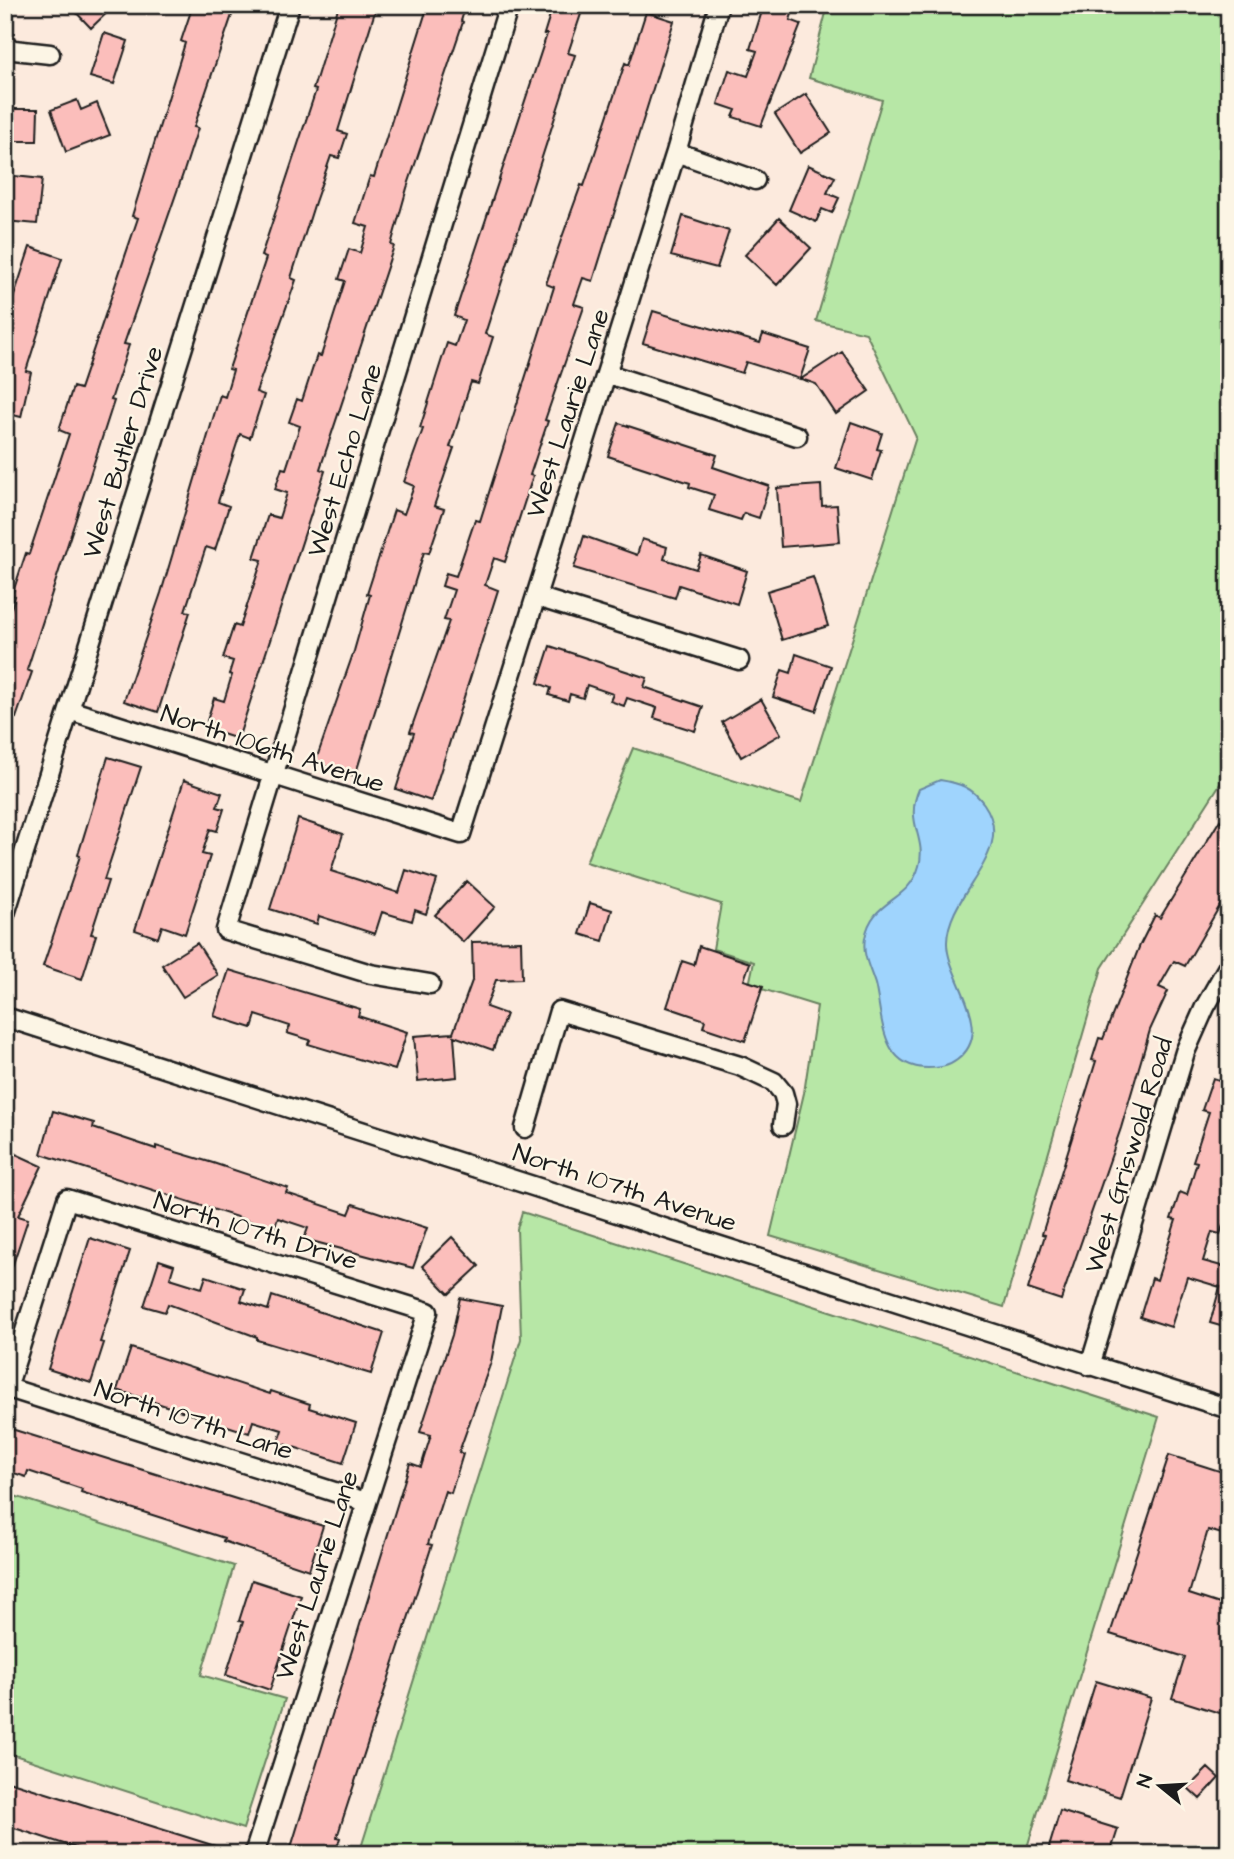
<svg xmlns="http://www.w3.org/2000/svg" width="1234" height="1859" font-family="'Architects Daughter',sans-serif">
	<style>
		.green { fill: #b7e7a6; stroke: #6a8261; stroke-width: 2 }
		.water { fill: #9fd4fd; stroke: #6b8aa3; stroke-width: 2 }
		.building { fill: #fbbebb; stroke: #1c1c1c; stroke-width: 2 }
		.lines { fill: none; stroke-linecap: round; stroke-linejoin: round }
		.minor-casing { stroke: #1c1c1c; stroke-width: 23 }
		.minor { stroke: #fcf5e5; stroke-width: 18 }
		.labels { text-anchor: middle; stroke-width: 5; stroke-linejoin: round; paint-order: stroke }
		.street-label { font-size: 26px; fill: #1c1c1c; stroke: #fcf5e5 }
	</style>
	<rect width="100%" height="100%" fill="#fceadd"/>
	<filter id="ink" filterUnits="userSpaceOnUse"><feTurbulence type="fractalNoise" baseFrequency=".0143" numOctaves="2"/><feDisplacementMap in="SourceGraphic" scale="14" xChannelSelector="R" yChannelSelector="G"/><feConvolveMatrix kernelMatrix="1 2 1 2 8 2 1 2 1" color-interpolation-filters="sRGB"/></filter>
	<g filter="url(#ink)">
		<path class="green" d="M828 5H1229V770L1102 968 1004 1307 770 1236 804 1093 817 1006 749 985 754 962 713 949 721 904 586 862 633 748 801 802 916 437 866 333 816 321 882 100 809 78Z
			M522 1212 1159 1417 1025 1854H359L521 1339 517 1229Z
			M5 1493 234 1566 201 1675 285 1699 243 1829 5 1752Z"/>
		<path class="water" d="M940 780C959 783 972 787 984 804 1018 853 948 891 947 942 946 978 998 1029 957 1060 948 1067 939 1068 928 1068 880 1068 883 1017 875 984 870 968 862 955 865 938 872 898 909 903 919 866 927 837 904 823 919 789Z"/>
		<path class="building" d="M69 5H115L91 28Z
			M193 5H223L234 9 194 127 198 128 184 171 124 344 129 345 111 400 114 401 27 670 32 672 16 718 5 714V628L15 596 12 595 26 553 29 554 69 434 59 430 73 387 80 389 138 218 132 216 185 43 181 41Z
			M339 5H377L338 131 347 134 339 158 331 156 315 202 291 278 296 280 256 392 264 395 250 438 240 434 218 502 229 506 215 550 206 547 185 611 190 612 158 712 124 701 161 593 220 395 225 397 233 370 229 369 266 258 261 256 316 90 313 89Z
			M428 5H466L461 21 463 22 407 188 391 245 394 246 320 469 325 471 238 739 213 731 215 724 207 721 214 698 224 701 232 675 229 674 233 661 223 658 234 625 240 627 262 560 254 558 268 515 279 518 287 493 275 489 282 468 286 469 300 426 289 422 297 399 302 401 317 355 321 356 345 281 339 279 349 249 360 253 368 227 355 223 370 176 374 177Z
			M553 5H584L568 53 575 55 485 334 493 337 478 384 471 382 450 447 454 448 434 506 444 509 429 553 424 552 355 776 315 763 354 651 370 595 367 594 394 510 404 514 414 486 404 482 423 429 420 428 447 343 455 346 464 320 454 316 547 34H544Z
			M764 5 793 11 790 20 801 24 761 126 733 117 736 110 718 104 729 70 748 76 757 51 750 49Z
			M646 12 674 21 593 281 583 278 574 304 584 307 545 420 548 421 530 475 533 476 505 562 494 558 485 585 498 590 431 801 396 789 414 733 410 732 449 621 444 620 454 590 442 586 446 573 456 576 475 520 480 521 554 287 546 284 561 240 581 185 584 186 625 63 629 65Z
			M104 33 128 41 114 84 90 77Z
			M806 94 831 133 800 153 775 114Z
			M77 100 81 110 97 103 110 135 66 152 51 110Z
			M5 109H38L37 141H5Z
			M808 165 835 177 827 193 839 198 832 213 822 209 816 222 789 210Z
			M5 175 42 179 37 224 5 221Z
			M683 216 729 231 717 268 671 256Z
			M779 218 811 248 777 285 745 255Z
			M30 247 62 258 26 371 31 372 21 417 5 413V303L11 305Z
			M653 311 760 343 763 334 810 349 800 379 746 362 742 373 643 343Z
			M842 352 869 391 836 414 816 384 801 379Z
			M851 422 882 433 877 449 881 450 872 480 836 468Z
			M619 423 717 455 713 467 769 486 759 518 744 513 741 520 709 510 714 495 689 487 690 483 608 456Z
			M821 485 822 506 837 505 840 542 781 547 777 488Z
			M584 536 637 555 642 539 667 547 664 559 696 569 701 555 747 571 737 604 679 585 675 598 574 568Z
			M813 577 828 626 782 640 767 591Z
			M550 646 647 678 644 687 703 707 695 731 654 718 657 708 627 698 624 706 610 701 613 694 587 685 583 698 570 694 568 701 549 695 551 688 538 683Z
			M796 654 831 666 816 711 773 697 782 670 791 673Z
			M761 699 781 734 741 757 722 722Z
			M108 757 141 767 104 880 108 881 91 934 96 935 82 979 43 966 80 856 78 855Z
			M184 780 222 793 217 807 224 809 217 831 210 829 202 854 210 856 185 934 162 926 158 938 135 930Z
			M298 819 343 834 331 871 399 893 406 870 437 880 426 914 415 910 412 921 382 912 375 934 319 916 317 924 270 909Z
			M1220 820 1229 826V890L1185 966 1174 961 1159 987 1168 991 1150 1030 1121 1128 1061 1300 1028 1289 1045 1235 1042 1234 1096 1061 1092 1060 1099 1038 1103 1039 1140 945 1155 915 1160 918Z
			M467 881 495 907 463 942 435 915Z
			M590 903 612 910 603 941 580 934Z
			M521 941 522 979 496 980 486 1007 506 1014 493 1050 454 1036 457 1077 418 1081 414 1036 453 1033 473 978 472 942Z
			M197 943 218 975 183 997 162 965Z
			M699 946 750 963 744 980 763 986 745 1041 703 1027 705 1020 667 1007 682 961 694 965Z
			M229 970 360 1009 358 1016 407 1032 395 1070 308 1044 310 1040 287 1033 290 1026 256 1015 252 1028 214 1016Z
			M1213 1078 1229 1083V1208L1220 1234 1212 1232 1203 1261 1229 1268V1310L1224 1327 1210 1323 1220 1287 1187 1277 1171 1327 1140 1317 1152 1278 1157 1280 1176 1220 1171 1219 1180 1192 1187 1195 1197 1162 1193 1161 1209 1112 1202 1110Z
			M53 1111 94 1123 93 1128 156 1149V1146L213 1163 288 1188 286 1193 349 1214 353 1204 427 1228 413 1268 304 1239 308 1228 278 1218 274 1229 41 1154Z
			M5 1149 42 1166 18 1216 28 1219 8 1279H5Z
			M452 1237 479 1266 449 1294 422 1266Z
			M90 1238 130 1251 100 1342 104 1343 91 1383 48 1369Z
			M159 1260 174 1265 170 1278 202 1288 206 1276 245 1289 241 1301 268 1310 272 1296 384 1333 371 1374 257 1340V1337L168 1304 165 1312 144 1306Z
			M460 1298 502 1306 491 1362 459 1452 463 1454 451 1493 445 1491 428 1544 432 1545 337 1837 340 1838 335 1854H289L410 1463 421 1467 431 1435 420 1432 452 1335Z
			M131 1348 270 1394 271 1391 310 1404 309 1408 356 1423 343 1463 278 1442 282 1430 253 1421 249 1433 117 1390Z
			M5 1427 323 1526 309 1570 223 1541 224 1538 81 1492 82 1489 28 1471 26 1477 5 1470Z
			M1169 1455 1229 1474V1536L1208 1530 1189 1594 1229 1607V1716L1172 1698 1185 1657 1110 1634Z
			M252 1580 301 1596 270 1690 226 1675 243 1622 239 1621Z
			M1096 1681 1151 1698 1120 1797 1065 1780Z
			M1208 1768 1219 1778 1200 1799 1188 1788Z
			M5 1780 231 1851 230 1854H95L5 1825Z
			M1060 1811 1118 1829 1110 1854H1047Z"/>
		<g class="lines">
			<defs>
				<path id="minor" d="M5 49 50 54
					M676 152 755 180
					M608 374 797 436
					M537 597 739 660
					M69 710 461 834 676 152 719 5
					M5 914 290 5
					M430 984 371 974 226 930 509 5
					M5 1017 1229 1409
					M525 1128 559 1011 740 1066 774 1082 783 1093 786 1104 783 1125
					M1090 1366 1185 1052 1205 1007 1229 965
					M5 1387 366 1502
					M7 1388 67 1199 428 1312 254 1854"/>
			</defs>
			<use href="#minor" class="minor-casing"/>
			<use href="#minor" class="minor"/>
		</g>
	</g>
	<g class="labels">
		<g class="street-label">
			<text transform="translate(567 413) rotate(-72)" y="9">West Laurie Lane</text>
			<text transform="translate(122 452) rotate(-73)" y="9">West Butler Drive</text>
			<text transform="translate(344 460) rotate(-73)" y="9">West Echo Lane</text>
			<text transform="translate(273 748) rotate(18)" y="9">North 106th Avenue</text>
			<text transform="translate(1128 1155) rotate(-73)" y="9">West Griswold Road</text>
			<text transform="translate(625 1187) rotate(18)" y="9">North 107th Avenue</text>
			<text transform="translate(256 1230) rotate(17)" y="9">North 107th Drive</text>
			<text transform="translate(194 1419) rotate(18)" y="9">North 107th Lane</text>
			<text transform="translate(316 1575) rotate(-72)" y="9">West Laurie Lane</text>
		</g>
	</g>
	<rect width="1234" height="1859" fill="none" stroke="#fcf5e5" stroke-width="28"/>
	<rect x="14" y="14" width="1206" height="1831" fill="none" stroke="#1c1c1c" stroke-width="2.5" filter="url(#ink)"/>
	<g transform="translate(1160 1786) rotate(288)" stroke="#fcf5e5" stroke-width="5" paint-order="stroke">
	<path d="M0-5L12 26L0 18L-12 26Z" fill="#1c1c1c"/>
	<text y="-10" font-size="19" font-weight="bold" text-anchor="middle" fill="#1c1c1c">N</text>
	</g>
</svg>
